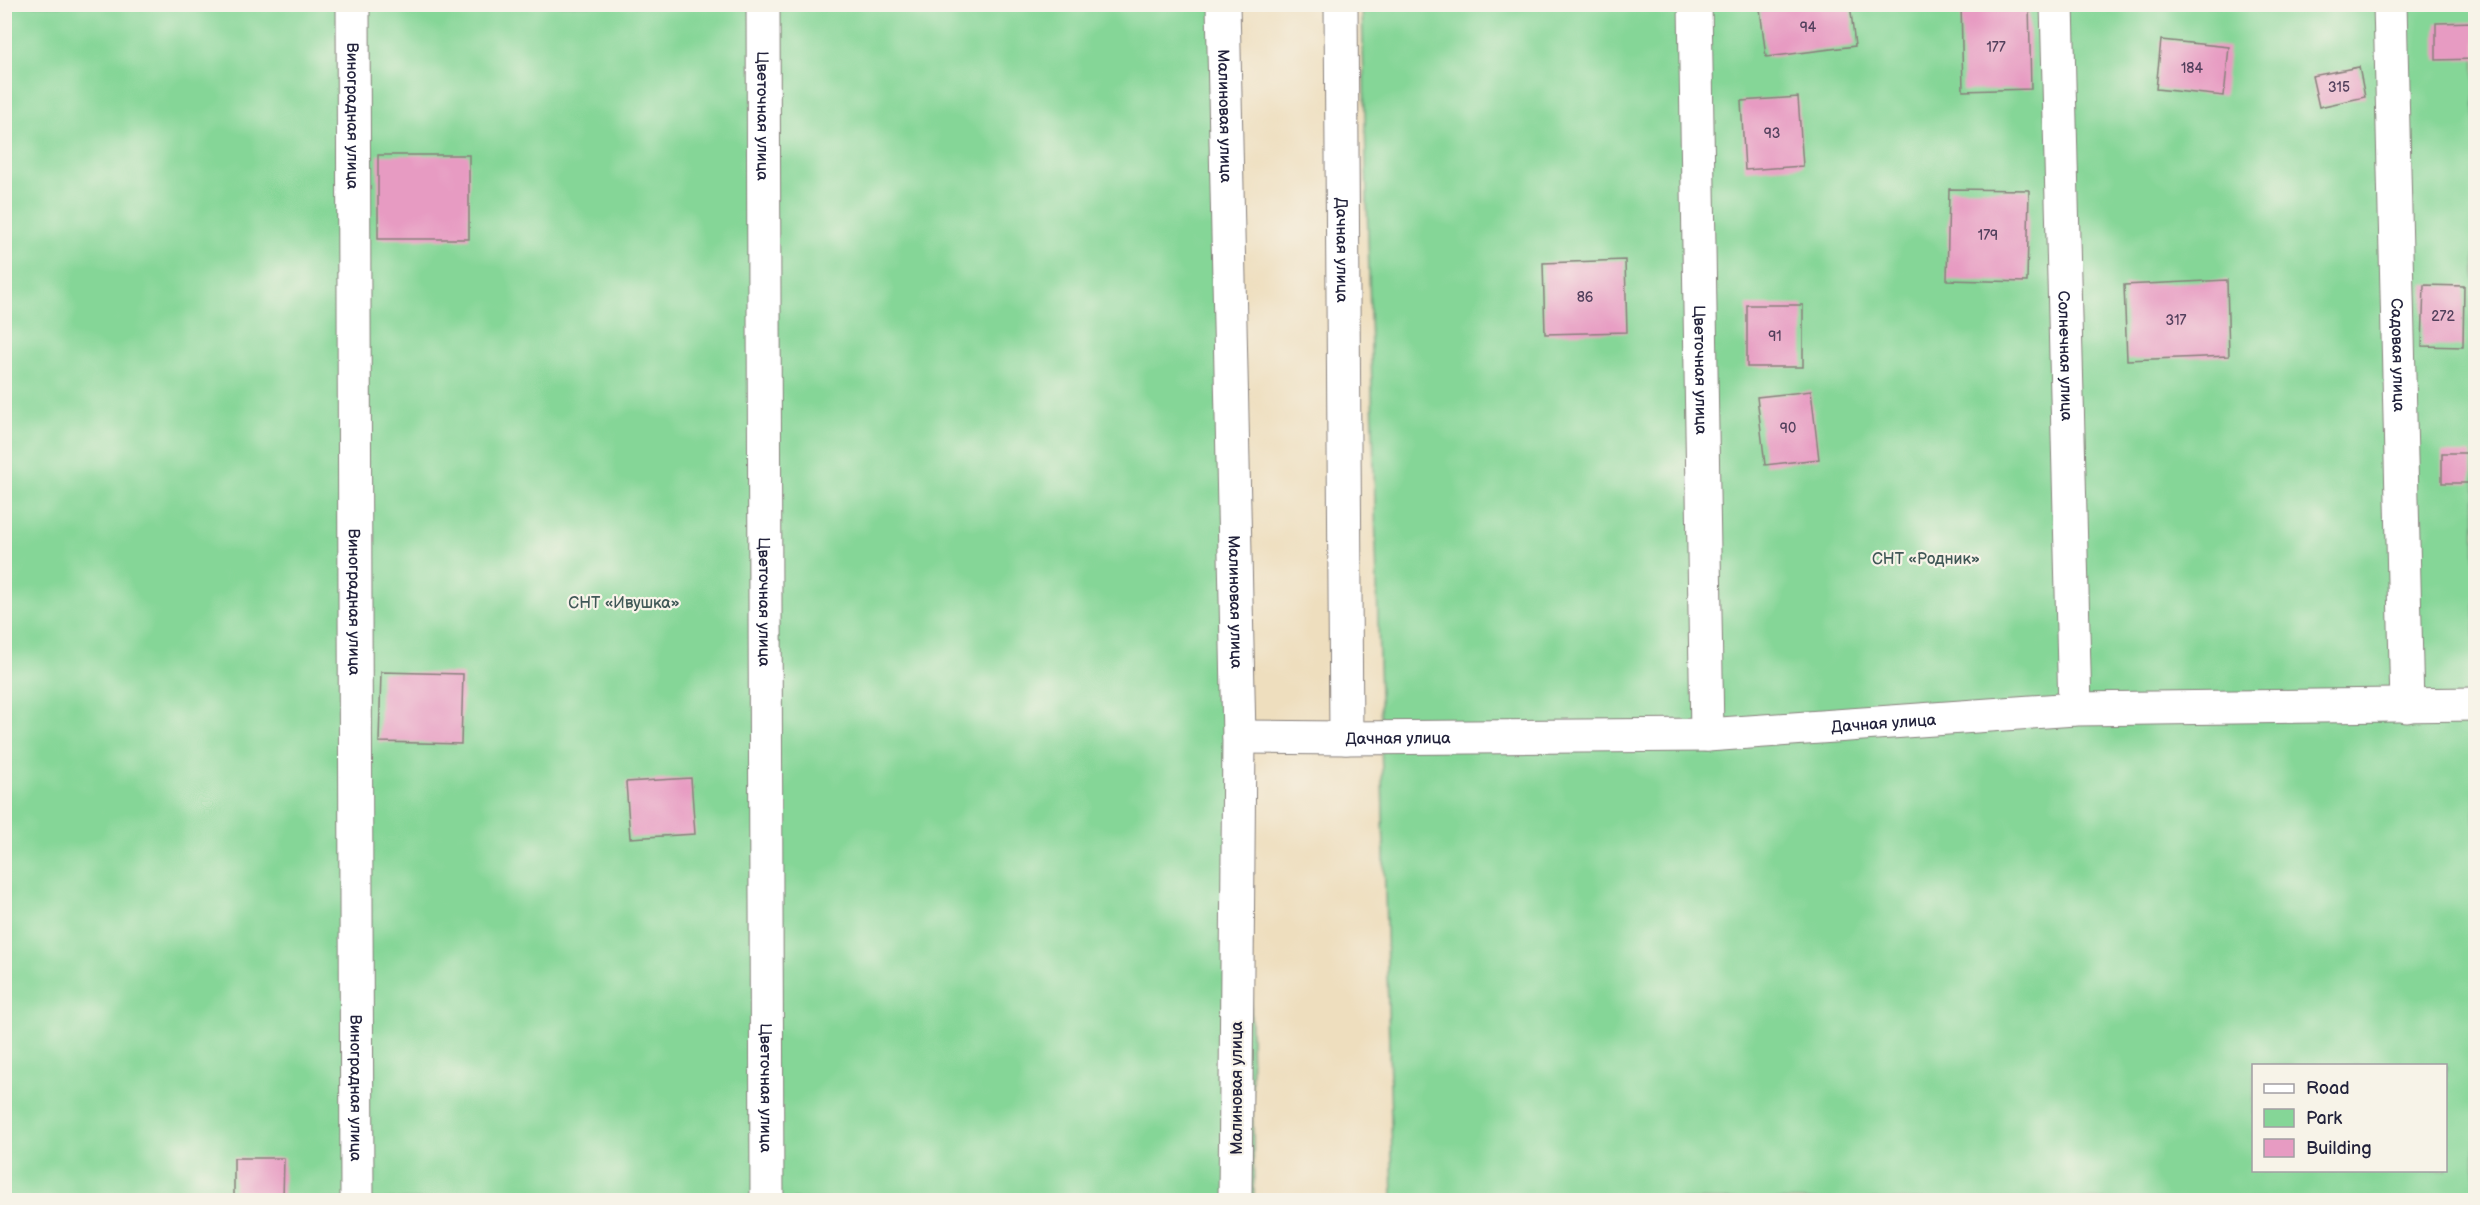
<svg xmlns="http://www.w3.org/2000/svg" width="2480" height="1205" font-family="'Balsamiq Sans',sans-serif">
	<style>
		.green { fill: #85d697; stroke: #547c69; stroke-width: 1.5; fill-rule: evenodd }
		.building { fill: #e79bc2 }
		.lines { fill: none; stroke-linecap: round; stroke-linejoin: round }
		.minor-casing { stroke: #88807c; stroke-width: 35 }
		.minor { stroke: #fff; stroke-width: 33 }
		.labels { text-anchor: middle; stroke-width: 4.5; stroke-linejoin: round; paint-order: stroke }
		.number-label { font-size: 14px; fill: #53405d }
		.street-label { font-size: 16px; fill: #22223b; stroke: #f7f3e8 }
		.park-label { font-size: 16px; fill: #405857; stroke: #f7f3e8 }
	</style>
	<rect width="100%" height="100%" fill="#f7f3e8"/>
	<filter id="ink" filterUnits="userSpaceOnUse"><feTurbulence type="fractalNoise" baseFrequency=".0167" numOctaves="2"/><feDisplacementMap in="SourceGraphic" scale="12" xChannelSelector="R" yChannelSelector="G"/><feConvolveMatrix kernelMatrix="1 2 1 2 8 2 1 2 1" color-interpolation-filters="sRGB"/></filter>
	<filter id="wash" filterUnits="userSpaceOnUse"><feTurbulence type="fractalNoise" baseFrequency=".008" numOctaves="4" result="noise"/><feDisplacementMap in="SourceGraphic" scale="24" xChannelSelector="R" yChannelSelector="G"/><feGaussianBlur stdDeviation="1.35" result="paint"/><feColorMatrix in="noise" values="0 0 0 0 0 0 0 0 0 0 0 0 0 0 0 0 0 1.4 0 .05"/><feComposite in="paint" operator="in"/></filter>
	<g filter="url(#wash)">
		<rect width="100%" height="100%" fill="#eedebe"/>
		<path class="green" d="M5 5H1233L1254 1200H5Z
			M1362 5H2475V1200H1393ZM2254 1066H2446V1170H2254Z"/>
		<g id="blocks">
			<path class="building" d="M1795 4H1850L1855 46 1766 57 1760 9Z
				M1961 4H2029L2031 89 1963 91Z
				M2476 22V59L2436 60V23Z
				M2161 40 2229 47 2224 96 2156 89Z
				M2359 67 2365 97 2319 107 2312 76Z
				M1798 97 1803 166 1745 170 1741 101Z
				M378 155H469V239H378Z
				M1949 189 2029 190 2027 282 1947 280Z
				M1625 260 1627 332 1545 334 1543 263Z
				M2227 280 2229 356 2127 360 2124 285Z
				M2424 285 2464 286 2463 347 2422 346Z
				M1747 305H1803V367H1747Z
				M1811 391 1819 459 1765 465 1757 397Z
				M2442 453H2471V483H2442Z
				M381 672 463 674 461 744 379 742Z
				M691 778 695 834 630 838 626 782Z
				M234 1158H284L283 1200H234Z"/>
		</g>
	</g>
	<g filter="url(#ink)">
		<use href="#blocks" fill-opacity="0" stroke="#88807c" stroke-width="1.5"/>
		<g class="lines">
			<defs>
				<g id="minor">
					<path id="s1" d="M353 4 357 1200"/>
					<path id="s2" d="M763 4 767 1200"/>
					<path id="s3" d="M1223 4 1239 737 1235 1200"/>
					<path id="s4" d="M1341 4 1346 738 1707 735 2075 709 2476 704"/>
					<path id="s5" d="M1695 4 1707 735"/>
					<path id="s6" d="M2057 4 2075 709"/>
					<path id="s7" d="M2390 4 2407 706"/>
					<path d="M1239 737 1346 738"/>
				</g>
			</defs>
			<use href="#minor" class="minor-casing"/>
			<use href="#minor" class="minor"/>
		</g>
	</g>
	<g class="labels">
		<g class="number-label">
			<text x="1808" y="32">94</text>
			<text x="1996" y="52">177</text>
			<text x="2192" y="73">184</text>
			<text x="2339" y="92">315</text>
			<text x="1772" y="138">93</text>
			<text x="1988" y="240">179</text>
			<text x="1585" y="302">86</text>
			<text x="2443" y="321">272</text>
			<text x="2176" y="325">317</text>
			<text x="1775" y="341">91</text>
			<text x="1788" y="433">90</text>
		</g>
		<g class="street-label">
			<text dy="6" stroke="none"><textPath href="#s1" startOffset="112">Виноградная улица</textPath></text>
			<text dy="6" stroke="none"><textPath href="#s2" startOffset="112">Цветочная улица</textPath></text>
			<text dy="6" stroke="none"><textPath href="#s3" startOffset="112">Малиновая улица</textPath></text>
			<text dy="6" stroke="none"><textPath href="#s4" startOffset="246">Дачная улица</textPath></text>
			<text dy="6" stroke="none"><textPath href="#s7" startOffset="351">Садовая улица</textPath></text>
			<text dy="6" stroke="none"><textPath href="#s6" startOffset="352">Солнечная улица</textPath></text>
			<text dy="6" stroke="none"><textPath href="#s5" startOffset="366">Цветочная улица</textPath></text>
			<text dy="6" stroke="none"><textPath href="#s1" startOffset="598">Виноградная улица</textPath></text>
			<text dy="6" stroke="none"><textPath href="#s3" startOffset="598">Малиновая улица</textPath></text>
			<text dy="6" stroke="none"><textPath href="#s2" startOffset="598">Цветочная улица</textPath></text>
			<text dy="6" stroke="none"><textPath href="#s4" startOffset="1272">Дачная улица</textPath></text>
			<text dy="6" stroke="none"><textPath href="#s4" startOffset="786">Дачная улица</textPath></text>
			<text dy="6" stroke="none"><textPath href="#s1" startOffset="1084">Виноградная улица</textPath></text>
			<text dy="6" stroke="none"><textPath href="#s2" startOffset="1084">Цветочная улица</textPath></text>
			<text transform="translate(1236 1088) rotate(-90)" y="6">Малиновая улица</text>
		</g>
		<g class="park-label">
			<text x="1926" y="564">СНТ «Родник»</text>
			<text x="624" y="608">СНТ «Ивушка»</text>
		</g>
	</g>
	<rect width="2480" height="1205" fill="none" stroke="#f7f3e8" stroke-width="24"/>
	<rect x="2252" y="1064" width="195" height="108" fill="#f7f3e8" stroke="#a29fa3" stroke-width="1.5"/>
	<rect x="2264" y="1084" width="30" height="9" fill="#ffffff" stroke="#a29fa3" stroke-width="1.5"/>
	<text x="2306" y="1094" font-size="18" fill="#22223b">Road</text>
	<rect x="2264" y="1109" width="30" height="18" fill="#85d697" stroke="#a29fa3" stroke-width="1.5"/>
	<text x="2306" y="1124" font-size="18" fill="#22223b">Park</text>
	<rect x="2264" y="1139" width="30" height="18" fill="#e79bc2" stroke="#a29fa3" stroke-width="1.5"/>
	<text x="2306" y="1154" font-size="18" fill="#22223b">Building</text>
</svg>
